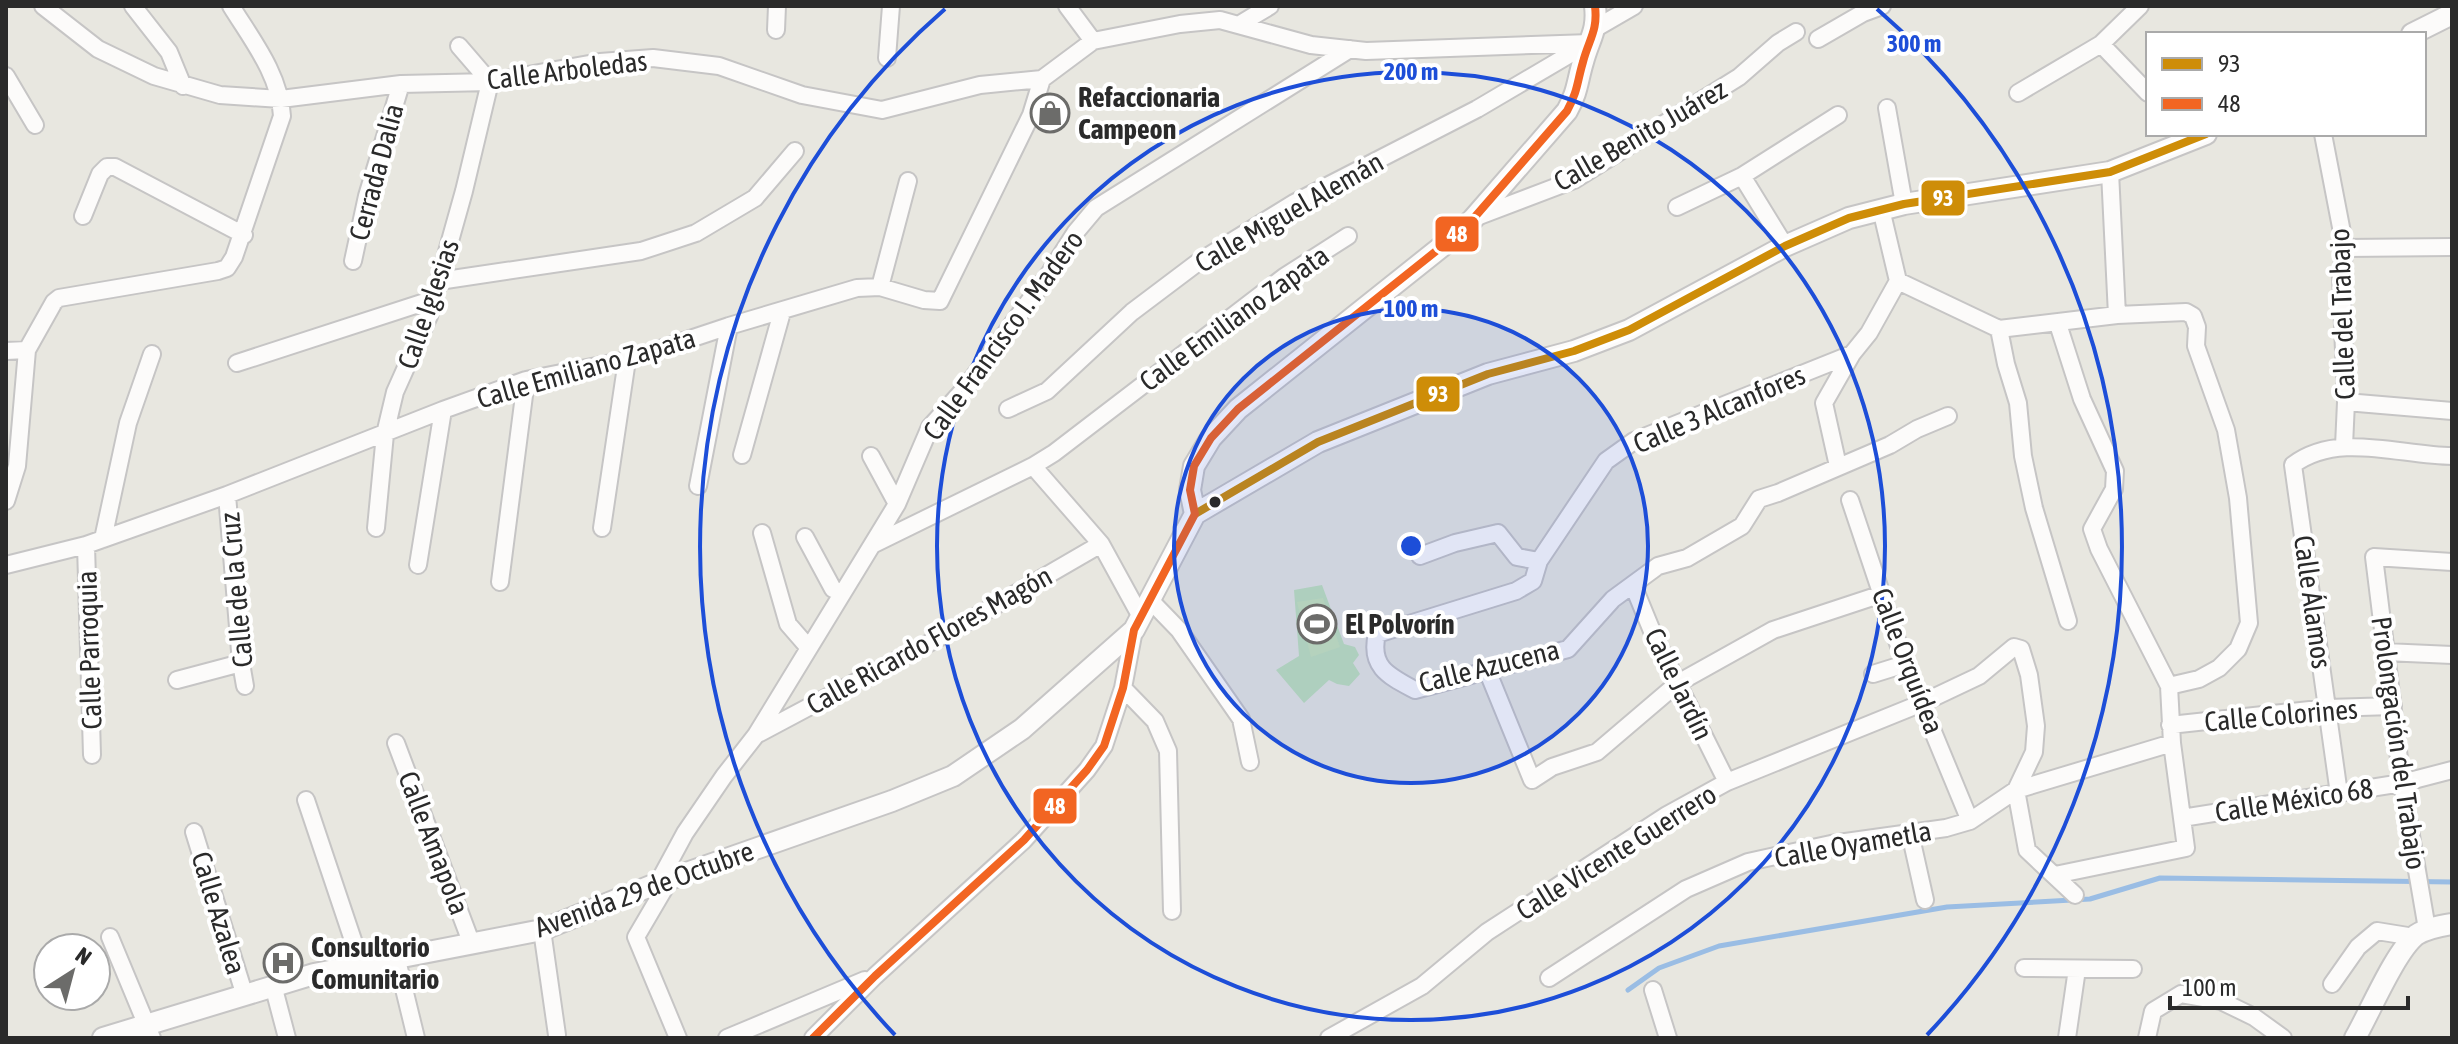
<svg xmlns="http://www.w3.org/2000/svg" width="2458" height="1044" font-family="'Asap Condensed',sans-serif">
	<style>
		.green { fill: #c2e2bb }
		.pitch { fill: #cae5ba }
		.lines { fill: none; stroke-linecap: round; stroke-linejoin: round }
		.stream { stroke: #9abde4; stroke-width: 5 }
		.minor-casing { stroke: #c6c5c5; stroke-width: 20 }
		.tertiary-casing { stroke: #c6c5c5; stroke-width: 24 }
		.minor { stroke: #fcfbfa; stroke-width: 16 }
		.tertiary { stroke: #fcfbfa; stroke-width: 20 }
		.bus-1-casing { stroke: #fff; stroke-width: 14 }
		.bus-2-casing { stroke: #fff; stroke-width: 14 }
		.bus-1 { stroke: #ce8d08; stroke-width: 8 }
		.bus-2 { stroke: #f26522; stroke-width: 8 }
		.ring { fill: none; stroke: #1d4ed8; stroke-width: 4 }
		.bus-dot { fill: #2a2a2a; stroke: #fff; stroke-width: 3 }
		.labels { text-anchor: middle; stroke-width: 8; stroke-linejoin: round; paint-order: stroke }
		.street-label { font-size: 28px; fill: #2a2a2a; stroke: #fff }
		.poi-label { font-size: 28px; font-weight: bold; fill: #2a2a2a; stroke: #fff; text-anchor: start }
		.centre { fill: #1d4ed8; stroke: #fff; stroke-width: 4 }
		.ring-label { font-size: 24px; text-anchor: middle; font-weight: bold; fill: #1d4ed8; stroke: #fff; stroke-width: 8; stroke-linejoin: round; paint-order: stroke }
		.line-badge { stroke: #fff; stroke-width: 3 }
		.badge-label { font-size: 22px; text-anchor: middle; font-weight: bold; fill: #fff }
	</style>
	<rect width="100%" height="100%" fill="#e8e7e0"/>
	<path class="green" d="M1322 585 1344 644 1355 647 1359 655 1353 663 1360 674 1349 686 1337 684 1329 680 1304 703 1276 670 1299 656 1294 590Z"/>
	<path class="pitch" d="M1323 598 1340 647 1311 657 1297 602Z"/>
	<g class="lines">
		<path class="stream" d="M1628 990 1659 968 1719 946 1947 907 2090 899 2160 878 2452 882"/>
		<defs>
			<path id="minor" d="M43 6 98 49 154 76 220 95 281 99 401 84 490 82 600 62 653 58 719 66 802 95 882 110 980 85 1042 79 1093 41 1180 24 1220 20 1311 45 1366 51 1590 43
				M133 6 169 52 183 86
				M1067 6 1093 41
				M1240 24 1270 6
				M1596 28 1634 6
				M776 30 777 6
				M1818 39 1863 13 1882 6
				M2101 44 2148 93
				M459 46 490 82
				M887 58 891 6
				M6 76 35 125
				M2018 93 2101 44 2140 6
				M1887 108 1904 204
				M2323 134 2345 248 2341 275 2346 402 2344 446
				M2110 172 2117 315
				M1742 176 1785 246
				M1677 207 1742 176 1838 115
				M83 216 100 174 107 167H115L244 235
				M1474 218 1574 180 1739 77 1778 43 1796 32
				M2345 248 2452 247
				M353 261 367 196 401 84
				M439 281 641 251 696 233 755 198 795 151
				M1898 281 1999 329 2117 315 2186 312 2193 316 2197 327 2196 346 2226 430 2238 498 2249 623 2238 649 2219 668 2199 679 2169 686
				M880 287 908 181
				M1999 329 2006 364 2018 403 2023 456 2034 508 2068 621
				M6 351 27 350
				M1852 354 1634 441 1606 461 1539 561 1533 581 1516 591 1377 634C1369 667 1389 676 1415 690L1568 649 1613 599 1658 566 1687 558 1742 526 1759 499 1778 493 1890 445 1917 429 1948 416
				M237 363 434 299
				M2346 402 2452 411
				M1008 409 1047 391 1132 312 1197 263 1294 203 1477 109 1589 43
				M742 455 782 312
				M871 456 897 504
				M1033 466 1101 544 1141 617
				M1838 466 1824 403 1852 354 1869 333 1898 281 1881 209
				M698 486 729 326
				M227 495 241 663 245 686
				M1850 500 1905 664 1970 821
				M6 501 17 466 27 350 54 302 59 298 218 271 227 268 234 257 282 116C280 75 252 40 231 6
				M376 528 385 434 395 392 429 316 464 191 490 82
				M602 528 627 360
				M762 533 788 624 808 647
				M805 537 833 589 842 593
				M103 539 128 423 152 354
				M874 544 1033 466 1054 453 1284 277 1348 236
				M86 545 92 755
				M1420 556 1455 543 1498 533 1517 557 1539 561
				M6 565 86 545 227 495 443 410 526 380 627 360 729 326 857 288 880 287 924 300 940 301 1031 115 1042 79
				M418 565 443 410
				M500 582 526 380
				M1633 585 1654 636 1727 782
				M1150 600 1179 630 1241 719 1250 762
				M2385 652 2452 655
				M1487 670 1532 780 1552 767 1597 752 1678 683 1773 630 1882 594
				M1873 674 1905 664
				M177 680 241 663
				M1123 688 1155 721 1168 751 1172 911
				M2170 725 2328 708 2393 706
				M758 734 946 634 1101 544
				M396 743 471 942
				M2339 794 2293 465C2338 431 2401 456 2452 456
				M306 800 361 964
				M2182 818 2402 783 2452 770
				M194 832 244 993
				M1910 833 1925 900
				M2055 875 2186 848 2172 743 2169 686 2099 549 2092 529 2114 489 2115 471 2082 399 2058 324
				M670 879 636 937 678 1038
				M658 883 685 833 724 776 756 735 897 504 930 427 967 386 1049 274 1075 233 1096 208 1350 49
				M2427 929 2402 783 2374 557 2452 562
				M542 930 557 1035
				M110 937 152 1038
				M396 956 416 1038
				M2024 968 2133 969
				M1549 978 1686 889 1748 862 1831 844 1946 828 1970 821 2016 790 2172 743
				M2332 984 2358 947 2377 931 2414 937
				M273 985 287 1038
				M1653 990 1668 1038
				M727 1038 865 980
				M813 1038 875 976 1024 840 1087 770 1104 746 1123 688 1134 630
				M1329 1038 1422 986 1487 932 1667 815 1727 782 1922 703 1979 676 2014 647 2021 649 2029 675 2036 726 2034 752 2016 790 2027 850 2075 895
				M2067 1038 2077 969
				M2147 1038 2153 1011 2181 994 2221 1001 2254 1017 2283 1038"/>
			<path id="tertiary" d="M2412 34 2452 14
				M1195 514 1318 442 1488 374 1574 351 1629 330 1785 246 1849 218 1904 204 2110 172 2206 134
				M103 1038 314 974 542 930 658 883 892 801 953 776 1022 729 1134 630 1195 514 1190 490 1194 466 1211 438 1238 409 1450 240 1473 219 1567 111C1578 91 1577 82 1583 62 1589 39 1598 31 1595 6
				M2355 1038C2370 1012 2395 952 2416 935 2427 928 2440 926 2452 924"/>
		</defs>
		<use href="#minor" class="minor-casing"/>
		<use href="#tertiary" class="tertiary-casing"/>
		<use href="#minor" class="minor"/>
		<use href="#tertiary" class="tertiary"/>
		<defs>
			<path id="bus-1" d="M1195 514 1318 442 1488 374 1574 351 1629 330 1785 246 1849 218 1904 204 2110 172 2206 134"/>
			<path id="bus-2" d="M813 1038 875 976 1024 840 1087 770 1104 746 1123 688 1134 630 1195 514 1190 490 1194 466 1211 438 1238 409 1450 240 1473 219 1567 111C1578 91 1577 82 1583 62 1589 39 1598 31 1595 6"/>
		</defs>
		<use href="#bus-1" class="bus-1-casing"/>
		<use href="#bus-2" class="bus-2-casing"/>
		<use href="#bus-1" class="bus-1"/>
		<use href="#bus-2" class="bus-2"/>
	</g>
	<circle cx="1411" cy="546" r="237" fill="#1d4ed8" fill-opacity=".12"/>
	<g class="ring">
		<circle cx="1411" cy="546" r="237"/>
		<circle cx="1411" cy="546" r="474"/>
		<path d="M895 1035A711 711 0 0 1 945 9M1877 9A711 711 0 0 1 1927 1035"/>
	</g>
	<defs>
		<symbol id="shop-ring" viewBox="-11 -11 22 22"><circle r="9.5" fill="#fff" stroke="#6c6c6a" stroke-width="1.5"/><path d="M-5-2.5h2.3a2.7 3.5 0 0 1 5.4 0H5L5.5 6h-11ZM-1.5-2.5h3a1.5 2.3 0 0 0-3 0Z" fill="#6c6c6a"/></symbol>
		<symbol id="stadium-ring" viewBox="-11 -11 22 22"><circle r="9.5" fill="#fff" stroke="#6c6c6a" stroke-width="1.5"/><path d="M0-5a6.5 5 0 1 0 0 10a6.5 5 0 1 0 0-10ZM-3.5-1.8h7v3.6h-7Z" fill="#6c6c6a"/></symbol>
		<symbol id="hospital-ring" viewBox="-11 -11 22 22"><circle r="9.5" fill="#fff" stroke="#6c6c6a" stroke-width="1.5"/><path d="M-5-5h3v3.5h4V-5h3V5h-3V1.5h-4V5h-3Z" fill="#6c6c6a"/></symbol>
	</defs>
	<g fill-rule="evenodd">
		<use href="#shop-ring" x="1028" y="91" width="44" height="44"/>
		<use href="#stadium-ring" x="1295" y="602" width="44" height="44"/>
		<use href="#hospital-ring" x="261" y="941" width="44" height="44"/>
	</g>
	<circle class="bus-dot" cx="1215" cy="502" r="7"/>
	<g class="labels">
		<g class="street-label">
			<text transform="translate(567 70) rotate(-7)" y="10">Calle Arboledas</text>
			<text transform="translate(1640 135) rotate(-30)" y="10">Calle Benito Juárez</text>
			<text transform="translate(376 172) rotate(-75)" y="10">Cerrada Dalia</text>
			<text transform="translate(1289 212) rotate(-30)" y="10">Calle Miguel Alemán</text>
			<text transform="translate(428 304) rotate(-71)" y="10">Calle Iglesias</text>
			<text transform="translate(2342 314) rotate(-92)" y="10">Calle del Trabajo</text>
			<text transform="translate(1234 318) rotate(-36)" y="10">Calle Emiliano Zapata</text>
			<text transform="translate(1003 335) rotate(-54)" y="10">Calle Francisco I. Madero</text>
			<text transform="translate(586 368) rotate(-16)" y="10">Calle Emiliano Zapata</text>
			<text transform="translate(1719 409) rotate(-23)" y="10">Calle 3 Alcanfores</text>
			<text transform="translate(236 590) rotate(-95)" y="10">Calle de la Cruz</text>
			<text transform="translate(2313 602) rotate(82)" y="10">Calle Álamos</text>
			<text transform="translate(929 640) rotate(-29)" y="10">Calle Ricardo Flores Magón</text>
			<text transform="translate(89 650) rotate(-92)" y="10">Calle Parroquia</text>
			<text transform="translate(1908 661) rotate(69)" y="10">Calle Orquídea</text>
			<text transform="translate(1489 666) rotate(-14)" y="10">Calle Azucena</text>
			<text transform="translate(1679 684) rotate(64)" y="10">Calle Jardín</text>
			<text transform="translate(2281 715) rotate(-5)" y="10">Calle Colorines</text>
			<text transform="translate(2399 743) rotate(82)" y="10">Prolongación del Trabajo</text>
			<text transform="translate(2294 800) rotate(-9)" y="10">Calle México 68</text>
			<text transform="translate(434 843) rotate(69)" y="10">Calle Amapola</text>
			<text transform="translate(1853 844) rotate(-10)" y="10">Calle Oyametla</text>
			<text transform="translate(1616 852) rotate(-32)" y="10">Calle Vicente Guerrero</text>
			<text transform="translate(644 889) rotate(-20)" y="10">Avenida 29 de Octubre</text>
			<text transform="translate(219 913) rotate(73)" y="10">Calle Azalea</text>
		</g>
		<g class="poi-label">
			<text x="1078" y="107">Refaccionaria<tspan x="1078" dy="32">Campeon</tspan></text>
			<text x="1345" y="634">El Polvorín</text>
			<text x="311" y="957">Consultorio<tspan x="311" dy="32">Comunitario</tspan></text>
		</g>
	</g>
	<circle cx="1411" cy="546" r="12" class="centre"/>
	<g class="ring-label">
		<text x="1914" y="52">300 m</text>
		<text x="1411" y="80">200 m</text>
		<text x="1411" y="317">100 m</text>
	</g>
	<g class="line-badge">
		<rect x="1920" y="179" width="46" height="38" rx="8" fill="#ce8d08"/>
		<rect x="1434" y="215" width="46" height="38" rx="8" fill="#f26522"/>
		<rect x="1415" y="375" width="46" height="38" rx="8" fill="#ce8d08"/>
		<rect x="1032" y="787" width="46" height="38" rx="8" fill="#f26522"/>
	</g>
	<g class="badge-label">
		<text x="1943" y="206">93</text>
		<text x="1457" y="242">48</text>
		<text x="1438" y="402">93</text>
		<text x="1055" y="814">48</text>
	</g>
	<rect width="2458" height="1044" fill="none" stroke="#2a2a2a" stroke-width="16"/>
	<rect x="2146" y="32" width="280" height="104" fill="#ffffff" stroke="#aaaaaa" stroke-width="2"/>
	<rect x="2162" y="58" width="40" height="12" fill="#ce8d08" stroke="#aaaaaa" stroke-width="2"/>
	<text x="2218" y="72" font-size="24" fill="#2a2a2a">93</text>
	<rect x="2162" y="98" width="40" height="12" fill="#f26522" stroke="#aaaaaa" stroke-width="2"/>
	<text x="2218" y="112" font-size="24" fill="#2a2a2a">48</text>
	<g transform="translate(72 972) rotate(36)"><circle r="38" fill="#ffffff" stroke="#aaaaaa" stroke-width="2"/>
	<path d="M0-6L14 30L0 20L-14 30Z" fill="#6c6c6a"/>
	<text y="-12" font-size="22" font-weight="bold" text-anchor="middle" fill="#2a2a2a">N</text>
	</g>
	<path d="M2170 996v12h238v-12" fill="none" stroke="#2a2a2a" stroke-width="4"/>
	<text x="2182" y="996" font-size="24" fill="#2a2a2a" stroke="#ffffff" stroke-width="6" paint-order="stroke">100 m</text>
</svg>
